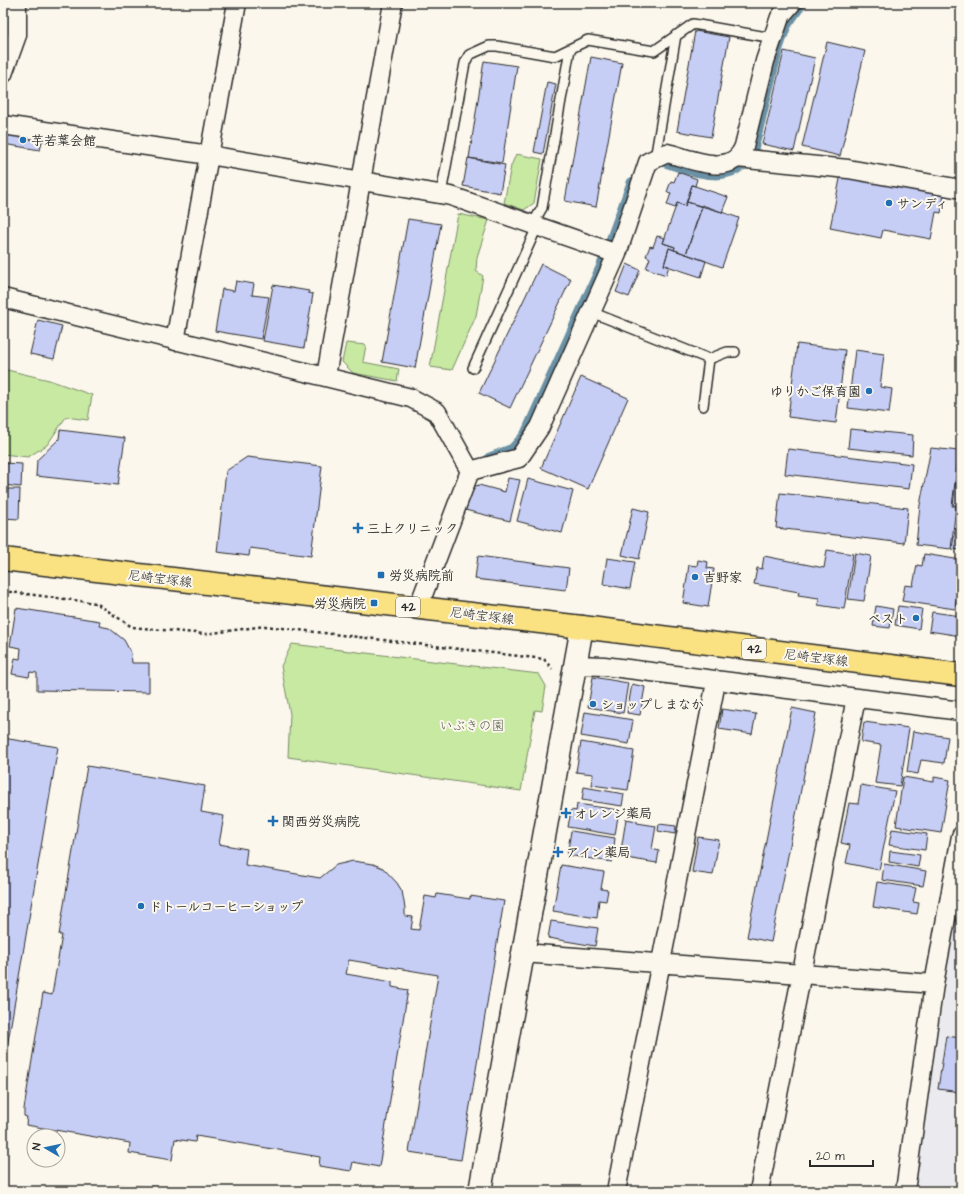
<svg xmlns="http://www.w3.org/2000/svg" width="964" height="1194" font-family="'Architects Daughter','Klee One',sans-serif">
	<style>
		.built { fill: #ebebef }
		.green { fill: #c7e9a2; stroke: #798a66 }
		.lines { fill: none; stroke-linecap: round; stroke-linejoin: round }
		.stream { stroke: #6b91a5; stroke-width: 6 }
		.building { fill: #c7cef6; stroke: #2b2b2b }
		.lane-casing { stroke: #2b2b2b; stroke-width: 12 }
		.street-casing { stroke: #2b2b2b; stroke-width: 21 }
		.secondary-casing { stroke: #2b2b2b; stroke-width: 25 }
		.primary-casing { stroke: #2b2b2b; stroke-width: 25 }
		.path { stroke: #2b2b2b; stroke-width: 2.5; stroke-dasharray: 3 3; stroke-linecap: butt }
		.lane { stroke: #fbf7ec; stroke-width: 9 }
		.street { stroke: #fbf7ec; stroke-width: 18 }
		.secondary { stroke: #fbf7ec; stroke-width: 22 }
		.primary { stroke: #fae181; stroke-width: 22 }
		.poi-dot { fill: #1f6fb2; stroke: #fbf7ec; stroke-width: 1.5 }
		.labels { text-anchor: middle; stroke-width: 4; stroke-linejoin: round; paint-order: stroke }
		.shield { fill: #fbf7ec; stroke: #696865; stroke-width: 1 }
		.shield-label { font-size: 12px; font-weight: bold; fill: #2b2b2b }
		.poi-label { font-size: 13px; font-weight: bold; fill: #2b2b2b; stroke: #fbf7ec; text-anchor: start }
		.street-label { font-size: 13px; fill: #2b2b2b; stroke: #fbf7ec }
		.park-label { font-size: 13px; fill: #525a49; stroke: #fbf7ec }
	</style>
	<rect width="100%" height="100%" fill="#fbf7ec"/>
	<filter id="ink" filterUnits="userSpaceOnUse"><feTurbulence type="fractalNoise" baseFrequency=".025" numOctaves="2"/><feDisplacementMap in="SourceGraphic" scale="8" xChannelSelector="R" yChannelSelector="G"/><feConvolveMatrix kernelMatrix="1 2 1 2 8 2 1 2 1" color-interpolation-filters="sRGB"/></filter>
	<g filter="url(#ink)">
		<path class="built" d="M961 885V1191H913Z"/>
		<path class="green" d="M516 154 542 159 534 203 524 210 504 203 511 166Z
			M458 214 489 220 477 257 476 271 483 276 476 316 452 370 430 367Z
			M346 343 366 345 363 362 399 369 397 381 353 373 342 362Z
			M3 369 49 380 92 395 88 420 66 417 47 445 28 457 3 454Z
			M292 644 539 674 546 686 542 711 535 710 521 791 288 757 290 714 281 666Z"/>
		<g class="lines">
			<path class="stream" d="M657 165 661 163C693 174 732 190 754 155L780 50 788 27 805 3
				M488 456 511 447 523 434 599 266 630 181 639 176"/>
		</g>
		<path class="building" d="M695 31 729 37 711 137 677 131Z
			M827 42 865 51 840 156 802 147Z
			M784 51 815 58 794 151 762 144Z
			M591 57 622 63 596 207 565 201Z
			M484 61 517 66 502 163 469 158Z
			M547 82 556 84 543 154 534 152Z
			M3 130 43 137 40 150 3 144Z
			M468 158 505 165 500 193 463 186Z
			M678 172 697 179 695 186 692 185 685 206 677 203 675 208 667 205 671 193 667 192 671 181 674 182Z
			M841 174 944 194 941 213 936 212 931 239 883 230 881 238 830 228Z
			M692 185 728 197 722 212 687 202Z
			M687 202 702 207 686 254 674 250 675 247 663 243 677 203 685 206Z
			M702 205 739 218 722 267 686 254Z
			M408 219 441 224 415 368 382 362Z
			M657 236 665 238 663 243 675 247 674 250 669 248 664 265 669 266 666 275 646 268 650 258 646 256 650 246 653 247Z
			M669 248 706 261 701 277 664 265Z
			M541 264 571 279 510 408 479 393Z
			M627 264 640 270 629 297 616 292Z
			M236 281 254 284 252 295 269 297 261 339 215 331 222 289 234 291Z
			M273 285 309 291 308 293 313 294 304 348 263 341Z
			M38 320 62 326 54 359 30 354Z
			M797 344 845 350 836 423 788 417Z
			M855 350 884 354 880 387 892 389 889 413 848 408Z
			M581 377 628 398 588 489 541 468Z
			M850 429 913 435 912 455 848 448Z
			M60 430 125 438 118 485 36 476 37 460 59 439Z
			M931 448 959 451 952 506H956L951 549 916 545 920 505Z
			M788 449 912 464 909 489 785 474Z
			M960 449H961V506L953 505Z
			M247 457 322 466 311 556 250 548 249 556 217 552 226 471Z
			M3 463 22 464 21 487 3 485Z
			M508 478 520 480 510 521 465 510 470 488 479 485 505 492Z
			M528 479 573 491 562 533 517 521Z
			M3 489H20L19 519 3 518Z
			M780 493 908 508 904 543 776 528Z
			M633 508 649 512 639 559 622 555Z
			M957 517 961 518V550L952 549Z
			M827 550 853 554 844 609 818 605 819 598 798 595 799 592 754 584 757 568 762 569 764 556 824 568Z
			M855 553 871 556 864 601 848 599Z
			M924 554 961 560 955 609 902 601 905 585 913 586 917 565 922 566Z
			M478 556 569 568 566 590 475 579Z
			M607 558 635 562 630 589 603 584Z
			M698 560 708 562 707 568 714 569 708 607 683 603 689 565 697 566Z
			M876 606 893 609 890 628 873 626Z
			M898 606 922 609 919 629 895 625Z
			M16 608 100 621 99 626 109 628 124 640 131 653 132 663H149V692L37 690V673L30 672 29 677 12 674 15 658 20 659 21 648 10 646Z
			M932 612 961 616V636L929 631Z
			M593 677 628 683 623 713 588 707Z
			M632 684 645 687 640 715 627 713Z
			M792 708 816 713 771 942 747 937Z
			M722 709 756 714 752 734 719 729Z
			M585 712 633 720 629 744 581 736Z
			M864 722 909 728 900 786 875 783 881 745 861 742Z
			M913 731 948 737 944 763 921 760 918 774 907 772Z
			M3 738 58 747 3 1071Z
			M581 742 634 751 628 790 592 785 593 774 576 772Z
			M87 766 205 786 201 812 224 816 219 844 247 849 245 865 320 878 336 865 353 861 373 864 383 868 397 883 402 891 405 908V916L413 917 411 929 419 930 425 896 436 898 437 894 470 899V896L504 901 461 1160 409 1152 438 975 349 960 346 974 392 982V987L408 990 379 1167 353 1162 351 1171 319 1166 320 1157 196 1136 195 1142 175 1139 172 1160 129 1153 130 1143 26 1125 27 1117 24 1116V1109L43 993 52 995 62 935H59Z
			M903 777 934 782V777L950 780 941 833 896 826Z
			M861 785 895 791 879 870 846 863 850 845 841 843 849 803 858 804Z
			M584 787 624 794 622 806 582 800Z
			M577 804 619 810 615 835 568 827 571 810 576 811Z
			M626 819 637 821V823L656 826 652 849 659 851 657 863 620 857Z
			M659 824 676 826 675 834 658 831Z
			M892 829 927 834 925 850 889 845Z
			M571 831 615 838 612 862 567 855Z
			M698 837 719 840 713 875 692 872Z
			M890 851 920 855 918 867 889 862Z
			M884 864 926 871 923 886 882 880Z
			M561 865 604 872 601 889 608 890 606 901 599 900 597 918 553 911Z
			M877 882 916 888 913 902 919 903 917 914 873 907Z
			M551 921 598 928 595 946 548 938Z
			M946 1036 961 1038 960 1092 938 1089Z
			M117 1185 184 1188V1191H117Z"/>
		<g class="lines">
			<defs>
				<path id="lane" d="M655 159 676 35
					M441 194 465 63 469 55 489 46H497L555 56 588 40 654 51 693 24 773 38
					M532 225 542 208 570 49
					M591 312 709 359 703 406
					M709 359 727 352H735
					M473 368 537 227"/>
				<path id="street" d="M3 74 17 35V3
					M3 125 209 155 451 196 617 254
					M737 158 848 169 961 189
					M3 298 411 398 437 412 470 471
					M175 341 237 3
					M326 376 393 3
					M418 608 470 471 519 458 540 427 617 254 648 162 667 153C692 159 732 179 744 146L765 61 780 17 792 3
					M575 665 604 666 961 711
					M523 953 934 984
					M616 1191 716 682
					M759 1191 856 698
					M905 1191 934 984 961 836"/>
				<path id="secondary" d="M480 1191 582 627"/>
				<path id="primary" d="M3 559 582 627 961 675"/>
			</defs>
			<use href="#lane" class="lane-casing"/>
			<use href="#street" class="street-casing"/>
			<use href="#secondary" class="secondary-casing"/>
			<use href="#primary" class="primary-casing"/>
			<path class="path" d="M3 591 96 603 132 627 205 634 265 626 544 659 552 669"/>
			<use href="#lane" class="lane"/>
			<use href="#street" class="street"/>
			<use href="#secondary" class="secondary"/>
			<use href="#primary" class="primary"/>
		</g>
	</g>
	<g class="poi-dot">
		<circle cx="23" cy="140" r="4"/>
		<circle cx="889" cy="203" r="4"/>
		<circle cx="869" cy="391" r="4"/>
		<path d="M356 522h4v4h4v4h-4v4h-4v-4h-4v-4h4z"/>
		<rect x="377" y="571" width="8" height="8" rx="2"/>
		<circle cx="695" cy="577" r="4"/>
		<rect x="370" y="599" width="8" height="8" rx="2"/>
		<circle cx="916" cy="618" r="4"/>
		<circle cx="593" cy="704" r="4"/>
		<path d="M564 807h4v4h4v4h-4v4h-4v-4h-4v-4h4z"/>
		<path d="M271 815h4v4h4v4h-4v4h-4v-4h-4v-4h4z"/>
		<path d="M556 846h4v4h4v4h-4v4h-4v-4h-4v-4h4z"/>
		<circle cx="141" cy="906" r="4"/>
	</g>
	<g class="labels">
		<g class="shield">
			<rect x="396" y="597" width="24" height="20" rx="3"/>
			<rect x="742" y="639" width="24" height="20" rx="3"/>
		</g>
		<g class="shield-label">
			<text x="408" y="611">42</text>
			<text x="754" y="653">42</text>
		</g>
		<g class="poi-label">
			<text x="31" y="145">芋若葉会館</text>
			<text x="897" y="208">サンディ</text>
			<text x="861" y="396" text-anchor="end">ゆりかご保育園</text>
			<text x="367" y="533">三上クリニック</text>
			<text x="389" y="580">労災病院前</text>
			<text x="703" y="582">吉野家</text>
			<text x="366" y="608" text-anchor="end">労災病院</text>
			<text x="908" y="623" text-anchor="end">ベスト</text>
			<text x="601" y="709">ショップしまなか</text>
			<text x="574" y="818">オレンジ薬局</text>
			<text x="282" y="826">関西労災病院</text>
			<text x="566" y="857">アイン薬局</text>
			<text x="149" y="911">ドトールコーヒーショップ</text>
		</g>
		<g class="street-label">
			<text transform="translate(160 578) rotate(7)" y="5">尼崎宝塚線</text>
			<text transform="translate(482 615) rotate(7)" y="5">尼崎宝塚線</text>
			<text transform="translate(816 657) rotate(7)" y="5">尼崎宝塚線</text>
		</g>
		<g class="park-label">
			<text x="472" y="730">いぶきの園</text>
		</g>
	</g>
	<rect width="964" height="1194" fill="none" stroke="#fbf7ec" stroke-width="16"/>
	<rect x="8" y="8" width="948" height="1178" fill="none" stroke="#2b2b2b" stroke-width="1.5" filter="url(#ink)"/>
	<g transform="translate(46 1148) rotate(279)"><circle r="19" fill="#fbf7ec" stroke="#a8a59f"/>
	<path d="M0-3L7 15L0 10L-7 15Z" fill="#1f6fb2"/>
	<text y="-6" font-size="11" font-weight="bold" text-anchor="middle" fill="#2b2b2b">N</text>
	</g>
	<path d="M810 1160v6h63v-6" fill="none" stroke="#2b2b2b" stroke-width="2"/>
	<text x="816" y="1160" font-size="12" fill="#2b2b2b" stroke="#fbf7ec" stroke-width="3" paint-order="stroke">20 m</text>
</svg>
